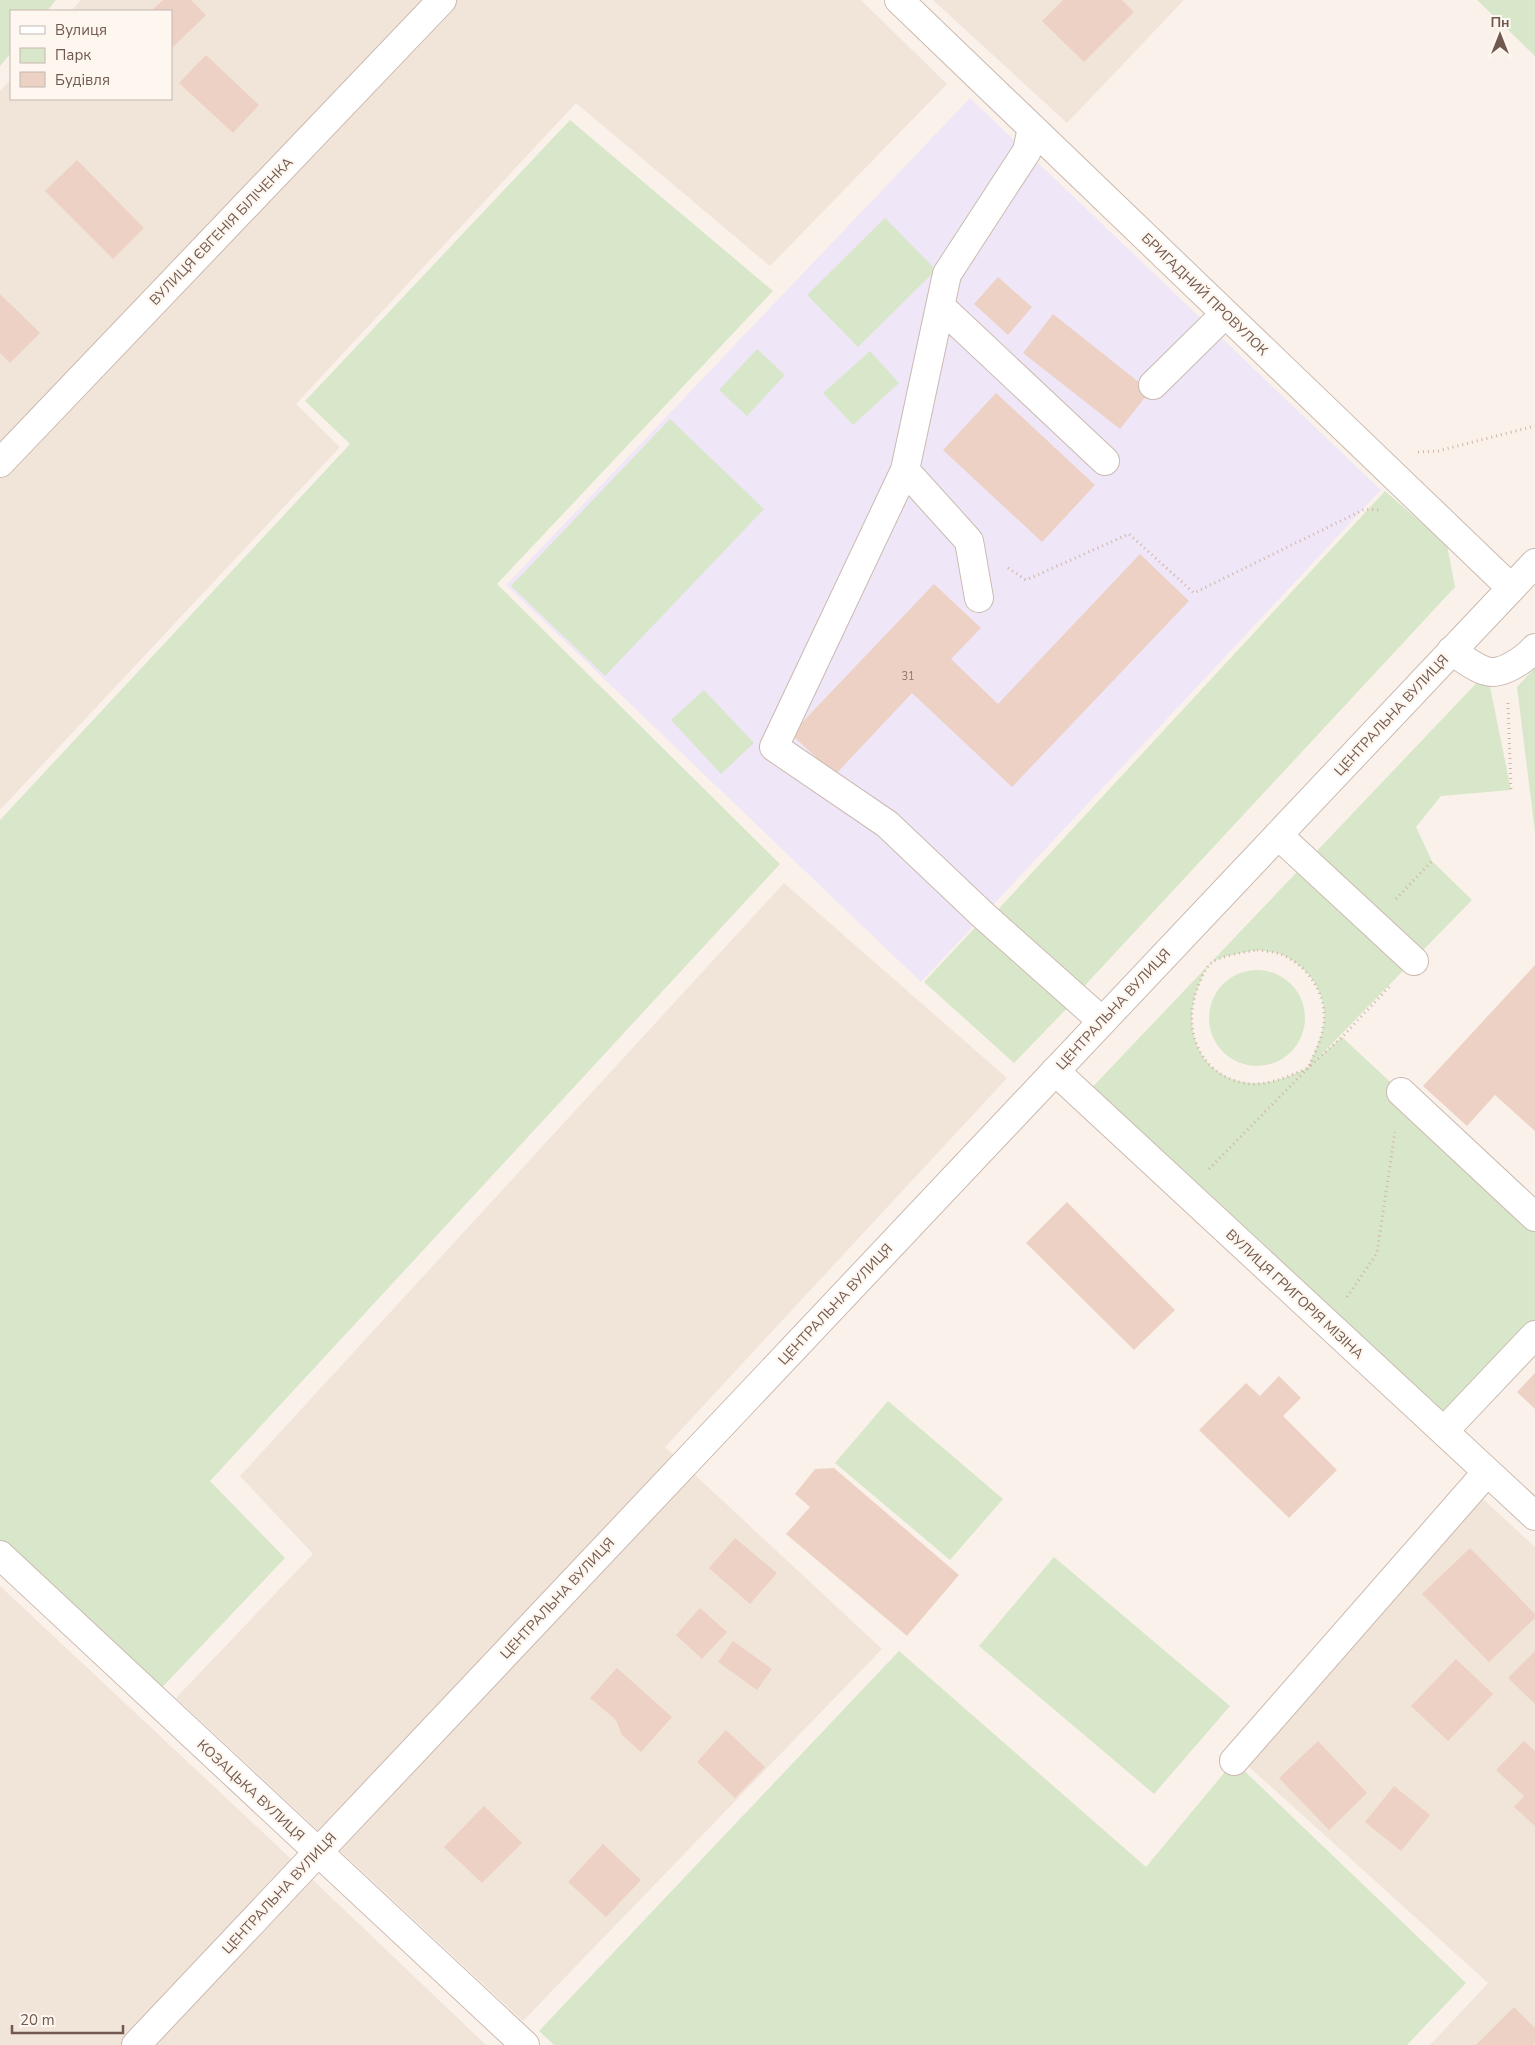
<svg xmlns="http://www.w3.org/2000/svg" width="1535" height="2045" font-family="'Nunito Sans',sans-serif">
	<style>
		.residential { fill: #f1e4d9 }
		.education { fill: #efe6f7 }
		.green { fill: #d8e7c9; fill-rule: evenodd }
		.building { fill: #edd1c4 }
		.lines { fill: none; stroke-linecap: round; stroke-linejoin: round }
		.minor-casing { stroke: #cbbab0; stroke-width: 30 }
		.path { stroke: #d2b4a7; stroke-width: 3; stroke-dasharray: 1 4; stroke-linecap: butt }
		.minor { stroke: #fff; stroke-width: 28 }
		.labels { text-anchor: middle; stroke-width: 4.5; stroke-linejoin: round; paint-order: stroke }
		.number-label { font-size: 11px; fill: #91776d }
		.street-label { font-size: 14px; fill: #725950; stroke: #fdf7f0 }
	</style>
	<rect width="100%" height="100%" fill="#faf2ea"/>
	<path class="residential" d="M81 0H861L947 84 770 266 576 103 296 404 340 447 0 810V91L11 79V99H171V11H71Z
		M933 0H1184L1067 123Z
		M784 883 1007 1078 665 1447 882 1649 523 2021 176 1698 313 1554 240 1476Z
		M1482 1498 1535 1547V2045H1430L1488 1983 1247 1765Z
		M0 1586 271 1840 486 2045H0Z"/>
	<path class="education" d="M970 98 1381 490 921 982 506 585Z"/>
	<path class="green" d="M0 0H56L47 11H11V53L0 66Z
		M1477 0H1535V56Z
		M570 120 773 291 497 584 780 864 210 1481 285 1558 152 1698 0 1555V820L350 444 305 401Z
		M885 218 936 270 858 347 807 295Z
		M757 349 785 375 747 416 719 390Z
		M870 351 899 383 853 425 823 393Z
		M670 419 764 509 605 676 511 586Z
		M1385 491 1447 545 1455 587 1077 994 992 916Z
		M1535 668V832L1517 687Z
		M1487 672 1511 790 1441 796 1416 827 1432 861 1472 900 1317 1059 1342 1037 1535 1217V1335L1444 1431 1083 1097ZM1257 950C1264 951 1273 952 1280 954 1309 965 1330 997 1323 1028 1320 1041 1313 1055 1308 1068 1287 1077 1266 1087 1243 1082 1197 1073 1182 1026 1198 987 1201 980 1205 969 1210 964 1218 956 1246 952 1257 950Z
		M704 690 754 743 721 774 671 720Z
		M984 918 1075 1000 1014 1063 924 982Z
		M1209 1018a48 48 0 1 1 96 0a48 48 0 1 1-96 0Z
		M888 1401 1003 1499 950 1560 835 1463Z
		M1054 1557 1230 1706 1154 1794 979 1646Z
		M899 1651 1146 1867 1234 1761 1466 1983 1407 2045H554L539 2031Z"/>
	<path class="building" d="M163 0H191L206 15 171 49V11H151Z
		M1063 0H1122L1134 12 1084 62 1042 21Z
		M206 55 259 105 233 133 179 83Z
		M77 160 144 228 113 259 45 191Z
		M998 277 1032 307 1008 335 974 304Z
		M0 294 40 333 10 363 0 353Z
		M1053 314 1150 391 1120 429 1023 353Z
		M996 393 1095 485 1042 542 943 450Z
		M1140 554 1189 601 1012 787 912 693 835 775 791 734 934 584 981 628 951 659 998 704Z
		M1535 965V1131L1495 1095 1467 1126 1423 1086Z
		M1067 1202 1175 1310 1134 1350 1026 1243Z
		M1535 1373V1409L1517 1392Z
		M1279 1376 1301 1398 1283 1416 1337 1470 1289 1518 1199 1430 1246 1383 1260 1396Z
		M834 1468 959 1575 907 1636 786 1534 810 1507 795 1494 815 1469Z
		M735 1538 777 1573 750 1604 709 1568Z
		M1470 1548 1535 1614V1618L1489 1662 1422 1594Z
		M700 1608 727 1632 702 1659 676 1635Z
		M733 1641 772 1669 757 1690 718 1662Z
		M1535 1651V1704L1508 1678Z
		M1456 1659 1493 1694 1448 1741 1411 1706Z
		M617 1668 672 1717 641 1752 622 1735 616 1720 590 1698Z
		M726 1730 765 1767 735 1798 697 1762Z
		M1318 1741 1367 1793 1329 1830 1279 1778Z
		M1524 1741 1535 1751V1826L1514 1807 1524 1796 1496 1770Z
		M1394 1786 1430 1815 1401 1851 1365 1822Z
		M484 1806 522 1843 482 1883 444 1847Z
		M603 1844 641 1880 606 1917 568 1882Z
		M1514 2007 1535 2028V2043L1533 2045H1476Z"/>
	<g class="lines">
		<defs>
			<path id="minor" d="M899 0 1511 588
				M1032 128 1027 151 947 274 905 470 774 747 887 824 984 916 1102 1021
				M940 306 1105 461
				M1153 385 1225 314
				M0 463 442 0
				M905 470 969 541 979 598
				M1451 651C1462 657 1474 668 1486 671 1502 676 1525 659 1535 648
				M1278 835 1414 961
				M1055 1071 1535 1516
				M1401 1092 1535 1217
				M1444 1431 1535 1335
				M0 1555 525 2045
				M1234 1761 1487 1472
				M136 2045 1535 563"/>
		</defs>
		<use href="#minor" class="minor-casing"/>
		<path class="path" d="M1418 452 1438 451 1535 426
			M1008 568 1026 580 1129 534 1194 593 1365 509 1380 510
			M1508 703 1511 790
			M1396 899 1432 861
			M1257 950C1265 951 1273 952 1280 954 1309 965 1329 997 1323 1028 1321 1041 1314 1055 1308 1068 1287 1077 1266 1087 1243 1083 1197 1073 1182 1026 1198 987 1200 980 1205 969 1210 964 1218 956 1246 952 1257 950Z
			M1209 1169 1308 1068 1342 1037 1391 985
			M1347 1297 1377 1253 1395 1132"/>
		<use href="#minor" class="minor"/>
	</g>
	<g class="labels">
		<g class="number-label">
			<text x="908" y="680">31</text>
		</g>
		<g class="street-label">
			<text transform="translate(221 231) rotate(-46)" y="5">ВУЛИЦЯ ЄВГЕНІЯ БІЛІЧЕНКА</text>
			<text transform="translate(1205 294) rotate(44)" y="5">БРИГАДНИЙ ПРОВУЛОК</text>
			<text transform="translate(1391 715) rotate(-47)" y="5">ЦЕНТРАЛЬНА ВУЛИЦЯ</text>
			<text transform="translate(1113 1009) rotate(-47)" y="5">ЦЕНТРАЛЬНА ВУЛИЦЯ</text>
			<text transform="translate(1295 1294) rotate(43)" y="5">ВУЛИЦЯ ГРИГОРІЯ МІЗІНА</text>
			<text transform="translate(835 1304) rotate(-47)" y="5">ЦЕНТРАЛЬНА ВУЛИЦЯ</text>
			<text transform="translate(557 1598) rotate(-47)" y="5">ЦЕНТРАЛЬНА ВУЛИЦЯ</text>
			<text transform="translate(251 1790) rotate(43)" y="5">КОЗАЦЬКА ВУЛИЦЯ</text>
			<text transform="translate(279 1893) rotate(-47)" y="5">ЦЕНТРАЛЬНА ВУЛИЦЯ</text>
		</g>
	</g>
	<rect x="10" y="10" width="162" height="90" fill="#fdf7f0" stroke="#c5b8b0"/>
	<rect x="20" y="26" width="25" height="8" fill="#ffffff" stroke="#c5b8b0"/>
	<text x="55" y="35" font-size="15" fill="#725950">Вулиця</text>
	<rect x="20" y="48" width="25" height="15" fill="#d8e7c9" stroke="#c5b8b0"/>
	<text x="55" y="60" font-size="15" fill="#725950">Парк</text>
	<rect x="20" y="72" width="25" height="15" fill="#edd1c4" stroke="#c5b8b0"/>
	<text x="55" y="85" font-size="15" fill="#725950">Будівля</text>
	<g transform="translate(1500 35)" stroke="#fdf7f0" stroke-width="4" paint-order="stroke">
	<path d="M0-4L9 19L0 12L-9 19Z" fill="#725950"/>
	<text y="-8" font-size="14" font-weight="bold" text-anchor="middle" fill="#725950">Пн</text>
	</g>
	<path d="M12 2025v8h111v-8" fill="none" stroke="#725950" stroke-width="2.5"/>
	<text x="20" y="2025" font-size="15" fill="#725950" stroke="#fdf7f0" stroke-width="4" paint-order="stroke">20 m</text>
</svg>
